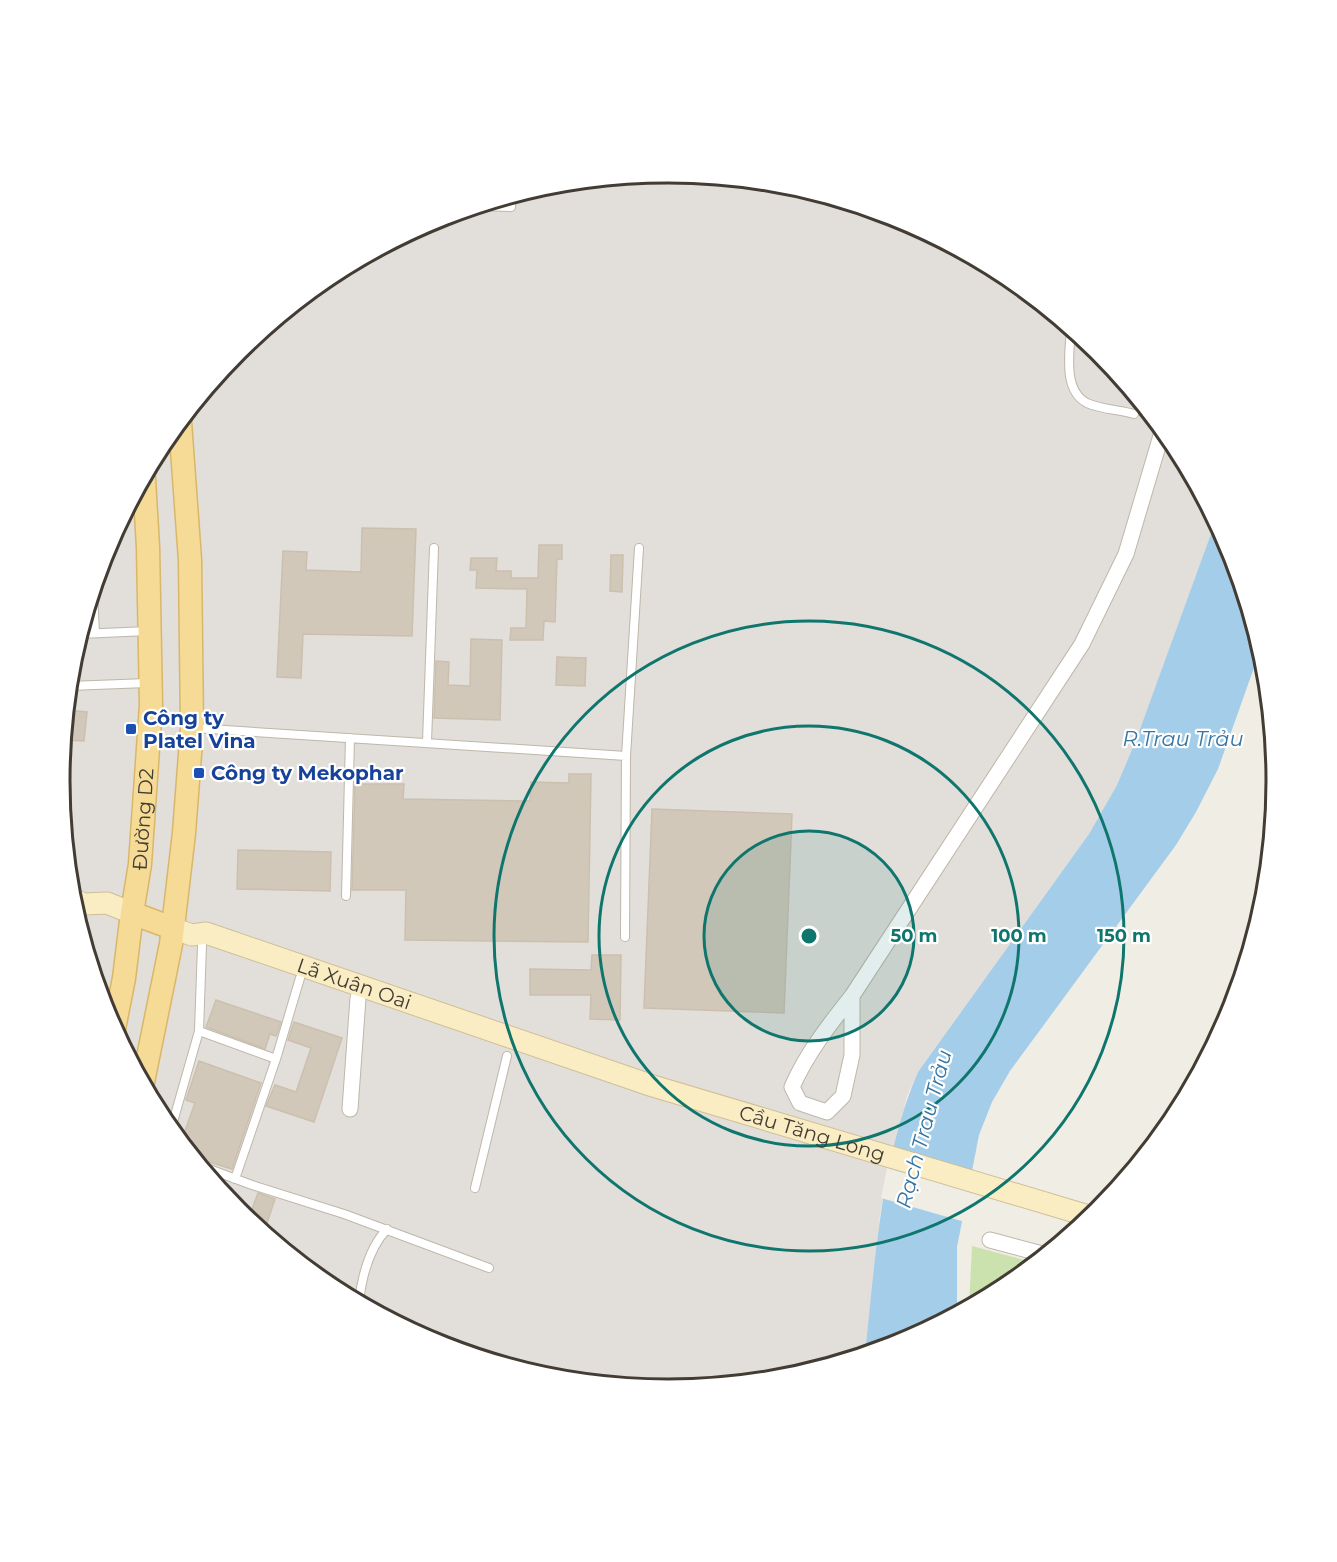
<svg xmlns="http://www.w3.org/2000/svg" width="1337" height="1562" font-family="Montserrat,sans-serif">
	<style>
		.industrial { fill: #e2ded9 }
		.green { fill: #cbe2af }
		.water { fill: #a4cde9 }
		.pier { fill: #f0ede4 }
		.building { fill: #d1c8ba; stroke: #cbc0ae; stroke-width: 1.5 }
		.lines { fill: none; stroke-linecap: round; stroke-linejoin: round }
		.service-casing { stroke: #beb7aa; stroke-width: 10 }
		.minor-casing { stroke: #beb7aa; stroke-width: 17 }
		.secondary-casing { stroke: #cdbf96; stroke-width: 23 }
		.primary-casing { stroke: #d9b769; stroke-width: 25 }
		.service { stroke: #fff; stroke-width: 8 }
		.minor { stroke: #fff; stroke-width: 15 }
		.secondary { stroke: #faedc4; stroke-width: 21 }
		.primary { stroke: #f6db97; stroke-width: 22 }
		.ring { fill: none; stroke: #0f766e; stroke-width: 3 }
		.transit-dot { fill: #1a4fb4; stroke: #fff; stroke-width: 2 }
		.labels { text-anchor: middle; stroke-width: 4.5; stroke-linejoin: round; paint-order: stroke }
		.transit-label { font-size: 20px; font-weight: bold; fill: #164399; stroke: #fff; text-anchor: start }
		.street-label { font-size: 20px; fill: #423c34; stroke: #fff }
		.water-label { font-size: 21px; font-style: italic; fill: #3776a4; stroke: #fff }
		.rim { fill: none; stroke: #423c34; stroke-width: 3 }
		.centre { fill: #0f766e; stroke: #fff; stroke-width: 3 }
		.ring-label { font-size: 18px; text-anchor: middle; font-weight: bold; fill: #0f766e; stroke: #fff; stroke-width: 4.5; stroke-linejoin: round; paint-order: stroke }
	</style>
	<rect width="100%" height="100%" fill="#f0ede4"/>
	<path class="industrial" d="M669 173 788 184 902 219 1007 275 1099 351 1175 443 1216 520 1136 740 1117 785 1089 834 918 1072 907 1096 880 1214 865 1354 787 1378 668 1389 549 1378 435 1343 330 1287 238 1211 162 1119 106 1014 72 899 60 781 72 662 106 548 163 443 238 350 331 275 436 219 550 184Z"/>
	<path class="green" d="M972 1246 1036 1263 1006 1287 969 1307Z"/>
	<path class="water" d="M1216 520 1231 548 1261 648 1218 769 1196 812 1176 845 1010 1071 992 1102 979 1135 957 1247V1314L901 1343 865 1354C875 1262 881 1158 918 1072L1089 834 1117 785 1136 740Z"/>
	<path class="pier" d="M887 1168 971 1191 965 1222 881 1198Z"/>
	<path class="building" d="M362 528 416 529 412 636 303 634 301 678 277 677 283 551 307 552 306 570 361 572Z
		M539 545H562V559H557L555 622 544 621 543 640H510L511 628H526L527 589 476 588 477 570H470L471 558H497L496 571H511V578H538Z
		M611 555H623L622 592 610 591Z
		M471 639 502 640 500 720 434 718 436 661 449 662 448 685 470 686Z
		M557 657 586 658 585 686 556 685Z
		M67 710 87 712 84 741 64 740Z
		M569 774H591L588 942 405 940 406 890H352L355 784H404L403 799 530 801 531 782 569 783Z
		M652 809 792 814 784 1013 644 1008Z
		M238 850 331 852 330 891 237 889Z
		M592 955H621L620 1020 590 1019 591 995H530V969L591 970Z
		M216 1000 281 1022 276 1036 270 1034 265 1049 206 1027Z
		M294 1022 342 1038 314 1122 266 1106 275 1085 296 1092 311 1048 288 1040Z
		M199 1061 261 1083 232 1169 203 1160 197 1161 181 1142 195 1103 186 1100Z
		M258 1193 275 1199 264 1232 248 1220Z"/>
	<g class="lines">
		<defs>
			<path id="service" d="M479 206 511 207 512 196
				M1071 328C1070 351 1062 390 1087 403 1100 409 1120 410 1134 414
				M1144 414H1150
				M93 593 95 633
				M80 634 148 631
				M69 686 147 683
				M194 728 626 756 625 937
				M427 742 434 548
				M626 756 639 548
				M346 896 350 738
				M199 1031 276 1059
				M171 1129 199 1031 202 945
				M201 1166 252 1185 344 1214 489 1268
				M235 1179 276 1059 300 978
				M475 1188 507 1056
				M359 1302C362 1276 369 1248 387 1229"/>
			<path id="minor" d="M852 996V1055L843 1096 827 1112 800 1103 792 1087C807 1053 829 1025 852 996L1082 644 1126 554 1163 429
				M350 1109 358 998
				M990 1240 1046 1255"/>
			<g id="secondary">
				<path d="M72 899 84 904 107 903 132 913"/>
				<path id="s1" d="M172 928 192 935 206 933 653 1086 1092 1217"/>
			</g>
			<g id="primary">
				<path d="M132 913 172 928"/>
				<path id="s2" d="M114 1029 124 978 132 913 140 864 151 705 148 547 144 479"/>
				<path d="M143 1082 171 944 184 833 192 728 190 560 180 422"/>
			</g>
		</defs>
		<use href="#service" class="service-casing"/>
		<use href="#minor" class="minor-casing"/>
		<use href="#secondary" class="secondary-casing"/>
		<use href="#primary" class="primary-casing"/>
		<use href="#service" class="service"/>
		<use href="#minor" class="minor"/>
		<use href="#secondary" class="secondary"/>
		<use href="#primary" class="primary"/>
	</g>
	<circle cx="809" cy="936" r="105" fill="#0f766e" fill-opacity=".12"/>
	<g class="ring">
		<circle cx="809" cy="936" r="105"/>
		<circle cx="809" cy="936" r="210"/>
		<circle cx="809" cy="936" r="315"/>
	</g>
	<g class="transit-dot">
		<rect x="125" y="723" width="12" height="12" rx="3"/>
		<rect x="193" y="767" width="12" height="12" rx="3"/>
	</g>
	<g class="labels">
		<g class="transit-label">
			<text x="143" y="725">Công ty<tspan x="143" dy="23">Platel Vina</tspan></text>
			<text x="211" y="780">Công ty Mekophar</text>
		</g>
		<g class="street-label">
			<text dy="7" stroke="none"><textPath href="#s2" startOffset="212">Đường D2</textPath></text>
			<text dy="7" stroke="none"><textPath href="#s1" startOffset="192">Lã Xuân Oai</textPath></text>
			<text dy="7" stroke="none"><textPath href="#s1" startOffset="674">Cầu Tăng Long</textPath></text>
		</g>
		<g class="water-label">
			<text x="1183" y="746">R.Trau Trảu</text>
			<text transform="translate(924 1129) rotate(-75)" y="7">Rạch Trau Trảu</text>
		</g>
	</g>
	<path d="M0 0H1337V1562H0ZM70 781a598 598 0 1 1 1196 0a598 598 0 1 1-1196 0Z" fill="#fff" fill-rule="evenodd"/>
	<path class="rim" d="M70 781a598 598 0 1 1 1196 0a598 598 0 1 1-1196 0Z"/>
	<circle cx="809" cy="936" r="9" class="centre"/>
	<g class="ring-label">
		<text x="914" y="942">50 m</text>
		<text x="1019" y="942">100 m</text>
		<text x="1124" y="942">150 m</text>
	</g>
</svg>
